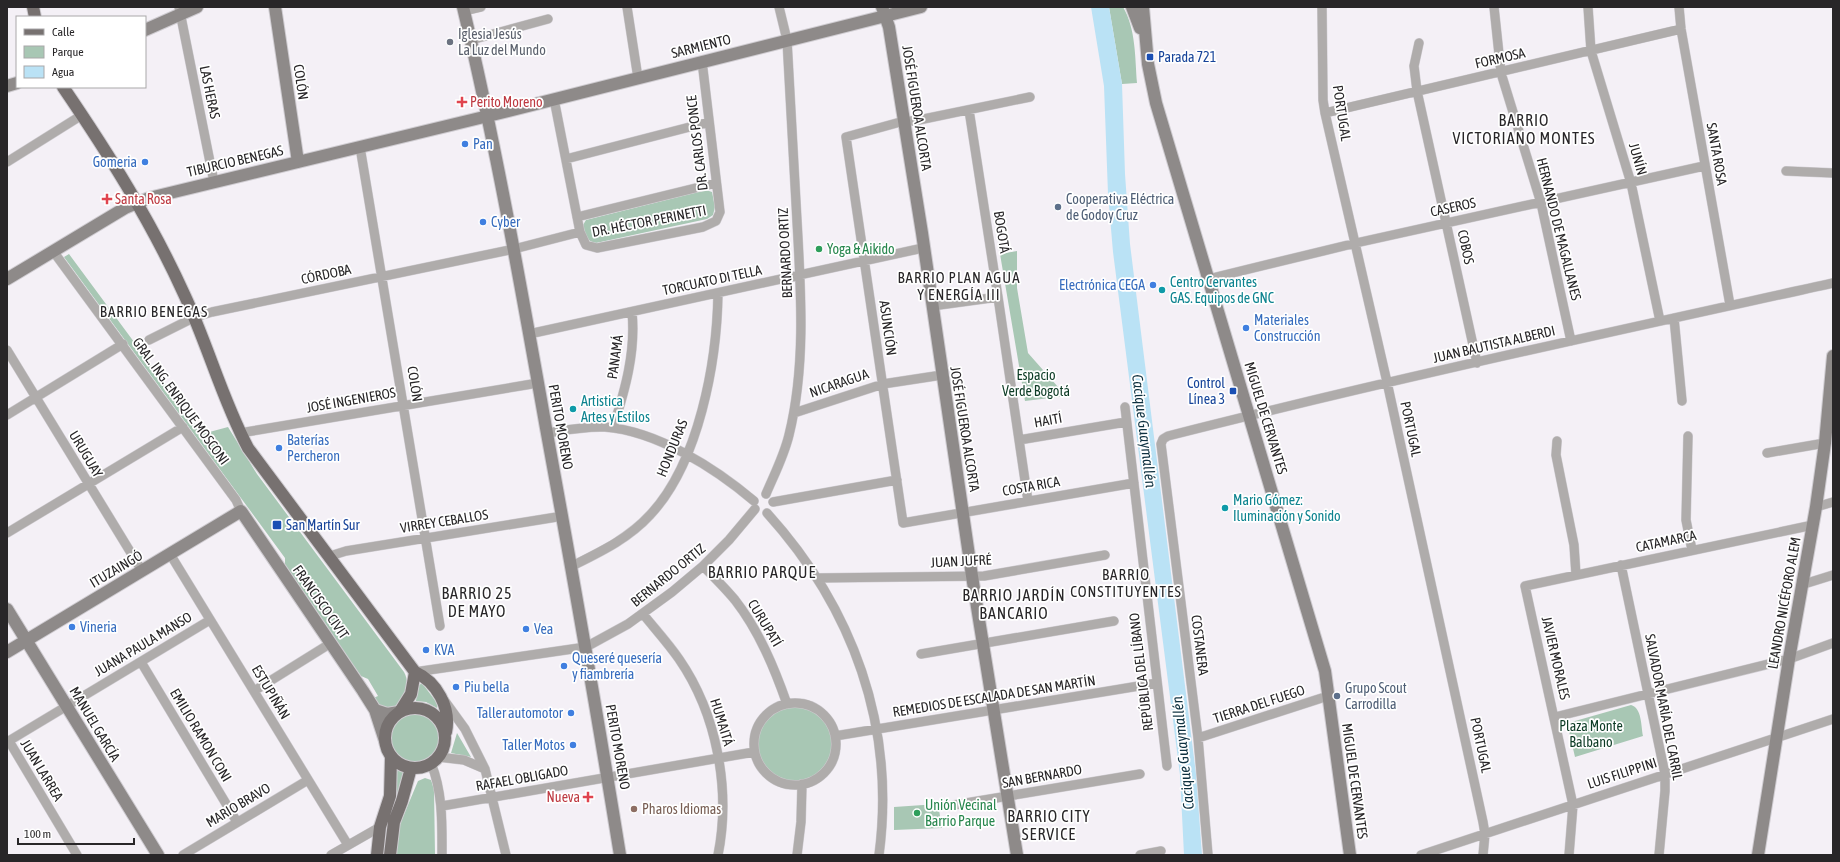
<svg xmlns="http://www.w3.org/2000/svg" width="1840" height="862" font-family="'Asap Condensed',sans-serif">
	<style>
		.green { fill: #a8c7b4 }
		.water { fill: #bae2f5 }
		.lines { fill: none; stroke-linecap: round; stroke-linejoin: round }
		.street-casing { stroke: #cfccd1; stroke-width: 10 }
		.secondary-casing { stroke: #cfccd1; stroke-width: 14 }
		.primary-casing { stroke: #cfccd1; stroke-width: 14 }
		.street { stroke: #afacab; stroke-width: 9 }
		.secondary { stroke: #8e8a89; stroke-width: 12 }
		.primary { stroke: #777170; stroke-width: 12 }
		.worship-dot { fill: #6b7280; stroke: #fff; stroke-width: 1.5 }
		.transit-dot { fill: #1a4fb4; stroke: #fff; stroke-width: 1.5 }
		.health-dot { fill: #e0444e; stroke: #fff; stroke-width: 1.5 }
		.shop-dot { fill: #3f7fe0; stroke: #fff; stroke-width: 1.5 }
		.service-dot { fill: #5c6f8a; stroke: #fff; stroke-width: 1.5 }
		.leisure-dot { fill: #2e9e5b; stroke: #fff; stroke-width: 1.5 }
		.culture-dot { fill: #0f9aa8; stroke: #fff; stroke-width: 1.5 }
		.education-dot { fill: #8d6e63; stroke: #fff; stroke-width: 1.5 }
		.labels { text-anchor: middle; stroke-width: 3.5; stroke-linejoin: round; paint-order: stroke }
		.worship-label { font-size: 14px; fill: #5b616d; stroke: #fff; text-anchor: start }
		.street-label { font-size: 14px; fill: #282628; stroke: #fff }
		.transit-label { font-size: 14px; fill: #164399; stroke: #fff; text-anchor: start }
		.health-label { font-size: 14px; fill: #be3a42; stroke: #fff; text-anchor: start }
		.shop-label { font-size: 14px; fill: #366cbe; stroke: #fff; text-anchor: start }
		.service-label { font-size: 14px; fill: #4e5e75; stroke: #fff; text-anchor: start }
		.leisure-label { font-size: 14px; fill: #27864d; stroke: #fff; text-anchor: start }
		.culture-label { font-size: 14px; fill: #0d838f; stroke: #fff; text-anchor: start }
		.park-label { font-size: 14px; fill: #0c3b25; stroke: #fff }
		.education-label { font-size: 14px; fill: #785e54; stroke: #fff; text-anchor: start }
		.neighbourhood-label { font-size: 15px; letter-spacing: 1px; fill: #282628; stroke: #fff }
		.water-label { font-size: 15px; font-style: italic; fill: #0f3241; stroke: #fff }
		.quarter-label { font-size: 16px; letter-spacing: 1px; fill: #282628; stroke: #fff }
	</style>
	<rect width="100%" height="100%" fill="#f4f0f6"/>
	<path class="green" d="M1109 7H1123C1136 29 1135 58 1137 83L1122 84Z
		M706 190 712 192 715 207 713 215 707 219 596 243C586 242 585 233 583 225L586 220Z
		M1017 251V288L1028 353 1066 396 1025 401 1000 254Z
		M69 254 202 434 228 427 257 474 404 672C411 685 404 694 397 706L382 709 371 699 378 696 368 679 361 676 285 570V558L64 257Z
		M422 683 437 703V708L426 702 416 701 418 686Z
		M754 744a41 41 0 1 1 82 0a41 41 0 1 1-82 0Z
		M1631 705C1642 708 1641 726 1643 736L1575 757 1568 727V723Z
		M390 737a25 25 0 1 1 50 0a25 25 0 1 1-50 0Z
		M457 733 471 757 451 753Z
		M395 767 409 772 386 855H383L386 827 397 785Z
		M425 778 431 780 434 789 435 855H395L400 824 418 781Z
		M938 804 942 828 894 830V807Z"/>
	<path class="water" d="M1091 7H1109L1122 84 1125 174 1130 244 1196 774 1202 855H1184L1180 775 1113 252 1108 194 1104 86Z"/>
	<g class="lines">
		<defs>
			<path id="street" d="M179 7 214 182
				M627 7 638 78
				M1322 7 1323 100 1325 113 1387 382 1483 822 1485 834 1483 855
				M1494 7 1501 73 1541 203 1571 341
				M1588 7 1591 51 1631 183 1660 321
				M1679 7 1681 29 1730 305
				M464 11 481 7
				M471 40 548 19
				M1419 43 1414 66 1417 91 1477 363
				M1030 97 914 121H904L846 137 903 523 1134 483
				M554 99 580 232 586 245 597 248 703 227 716 221 720 212 702 61
				M969 110 998 297 1028 501
				M1325 113 1681 29
				M360 147 440 626
				M566 159 709 122
				M7 162 82 115
				M1786 171 1833 173
				M577 217 716 183
				M53 251 236 500 241 511
				M1208 279 1356 243 1704 166
				M932 306 998 297
				M1674 318 1682 401
				M529 334 923 248
				M149 340 195 317 212 312 514 249 580 232
				M7 350 142 571
				M1125 407 1167 766
				M794 413 883 384 942 375
				M7 415 123 344
				M613 428C625 390 636 352 632 312
				M240 433 538 383
				M547 433C566 430 585 426 605 427 657 431 715 468 754 501
				M1688 436 1686 520 1692 550
				M1019 440 1126 422
				M1557 441 1556 455 1574 545 1576 575
				M1767 453 1825 443
				M766 494C774 475 784 456 789 435 806 366 801 292 797 221 794 161 790 101 787 40L779 7
				M773 502 897 480
				M1816 507 1833 502
				M767 513C853 608 896 726 879 855
				M7 533 183 427
				M170 554 348 845
				M330 556 346 551 563 516
				M1621 565 1665 774V791L1659 855
				M572 566C600 552 628 539 650 515 699 463 717 362 718 293
				M703 566C714 577 725 588 735 600 759 631 774 667 787 704
				M818 578 984 576 1105 555
				M1801 585 1833 575
				M643 614C655 629 668 643 679 659 717 714 731 790 718 855
				M921 654 1114 621
				M141 662 237 822
				M415 672 586 647 628 624 672 592 703 566 729 540 755 509
				M254 691 331 643
				M444 700 465 729 485 769 506 855
				M754 744a41 41 0 1 1 82 0a41 41 0 1 1-82 0Z
				M1555 717 1789 659 1833 643
				M835 736 1157 683
				M1198 738 1328 696
				M9 741 77 855
				M7 742 210 620
				M438 757 464 760 485 769
				M431 763C443 793 442 823 442 855
				M442 806 754 752
				M948 806 1140 774
				M183 855 308 780
				M331 855 380 827
				M797 855 801 822 802 784
				M1140 855 1161 851
				M1208 855 1198 738 1161 444 1163 439 1168 436C1388 380 1611 332 1833 283
				M1421 855 1833 719
				M1569 855 1573 805 1525 586 1813 525"/>
			<path id="secondary" d="M275 7 298 162
				M463 7C496 146 521 287 546 428 572 570 597 712 620 855
				M882 7 889 27 922 233 972 576 1017 855
				M1132 7 1140 28
				M1143 7 1148 64 1156 103 1325 671 1350 855
				M145 30 197 7
				M7 86 17 83
				M7 279 125 208 149 198 488 116 921 7
				M7 609 158 855
				M7 652 241 511 363 691 375 710 385 741
				M375 710 387 714 399 712
				M1758 855 1789 659 1816 507 1825 443 1833 356"/>
			<path id="primary" d="M33 7 35 17
				M63 87C108 153 151 221 184 294 208 345 222 399 248 448L415 672 411 694 401 710
				M415 672C437 682 451 708 446 732
				M385 738a30 30 0 1 1 60 0a30 30 0 1 1-60 0Z
				M377 855 380 827 390 796 391 756
				M390 855 394 822 402 801 411 768"/>
		</defs>
		<use href="#street" class="street-casing"/>
		<use href="#secondary" class="secondary-casing"/>
		<use href="#primary" class="primary-casing"/>
		<use href="#street" class="street"/>
		<use href="#secondary" class="secondary"/>
		<use href="#primary" class="primary"/>
	</g>
	<circle class="worship-dot" cx="450" cy="42" r="4"/>
	<g class="transit-dot">
		<rect x="1146" y="53" width="8" height="8" rx="2"/>
		<rect x="1229" y="387" width="8" height="8" rx="2"/>
		<rect x="272" y="520" width="10" height="10" rx="2"/>
	</g>
	<g class="health-dot">
		<path d="M460 96h4v4h4v4h-4v4h-4v-4h-4v-4h4z"/>
		<path d="M105 193h4v4h4v4h-4v4h-4v-4h-4v-4h4z"/>
		<path d="M586 791h4v4h4v4h-4v4h-4v-4h-4v-4h4z"/>
	</g>
	<g class="shop-dot">
		<circle cx="465" cy="144" r="4"/>
		<circle cx="145" cy="162" r="4"/>
		<circle cx="483" cy="222" r="4"/>
		<circle cx="1153" cy="285" r="4"/>
		<circle cx="1246" cy="328" r="4"/>
		<circle cx="279" cy="448" r="4"/>
		<circle cx="72" cy="627" r="4"/>
		<circle cx="526" cy="629" r="4"/>
		<circle cx="426" cy="650" r="4"/>
		<circle cx="564" cy="666" r="4"/>
		<circle cx="456" cy="687" r="4"/>
		<circle cx="571" cy="713" r="4"/>
		<circle cx="573" cy="745" r="4"/>
	</g>
	<g class="service-dot">
		<circle cx="1058" cy="207" r="4"/>
		<circle cx="1337" cy="696" r="4"/>
	</g>
	<g class="leisure-dot">
		<circle cx="819" cy="249" r="4"/>
		<circle cx="917" cy="813" r="4"/>
	</g>
	<g class="culture-dot">
		<circle cx="1162" cy="290" r="4"/>
		<circle cx="573" cy="409" r="4"/>
		<circle cx="1225" cy="508" r="4"/>
	</g>
	<circle class="education-dot" cx="634" cy="809" r="4"/>
	<g class="labels">
		<g class="worship-label">
			<text x="458" y="39">Iglesia Jesús<tspan x="458" dy="16">La Luz del Mundo</tspan></text>
		</g>
		<g class="street-label">
			<text transform="translate(701 46) rotate(-14)" y="5">SARMIENTO</text>
			<text transform="translate(1500 58) rotate(-13)" y="5">FORMOSA</text>
			<text transform="translate(301 82) rotate(82)" y="5">COLÓN</text>
			<text transform="translate(210 92) rotate(78)" y="5">LAS HERAS</text>
			<text transform="translate(917 108) rotate(81)" y="5">JOSÉ FIGUEROA ALCORTA</text>
			<text transform="translate(1342 113) rotate(81)" y="5">PORTUGAL</text>
			<text transform="translate(697 143) rotate(-97)" y="5">DR. CARLOS PONCE</text>
			<text transform="translate(1717 154) rotate(80)" y="5">SANTA ROSA</text>
			<text transform="translate(1638 159) rotate(74)" y="5">JUNÍN</text>
			<text transform="translate(235 161) rotate(-13)" y="5">TIBURCIO BENEGAS</text>
			<text transform="translate(1453 207) rotate(-12)" y="5">CASEROS</text>
			<text transform="translate(649 221) rotate(-11)" y="5">DR. HÉCTOR PERINETTI</text>
			<text transform="translate(1559 229) rotate(76)" y="5">HERNANDO DE MAGALLANES</text>
			<text transform="translate(1002 232) rotate(81)" y="5">BOGOTÁ</text>
			<text transform="translate(1466 247) rotate(78)" y="5">COBOS</text>
			<text transform="translate(785 253) rotate(-93)" y="5">BERNARDO ORTIZ</text>
			<text transform="translate(326 274) rotate(-12)" y="5">CÓRDOBA</text>
			<text transform="translate(712 280) rotate(-12)" y="5">TORCUATO DI TELLA</text>
			<text transform="translate(888 328) rotate(82)" y="5">ASUNCIÓN</text>
			<text transform="translate(1494 344) rotate(-13)" y="5">JUAN BAUTISTA ALBERDI</text>
			<text transform="translate(615 357) rotate(-82)" y="5">PANAMÁ</text>
			<text transform="translate(839 383) rotate(-19)" y="5">NICARAGUA</text>
			<text transform="translate(415 384) rotate(81)" y="5">COLÓN</text>
			<text transform="translate(351 400) rotate(-10)" y="5">JOSÉ INGENIEROS</text>
			<text transform="translate(181 401) rotate(54)" y="5">GRAL. ING. ENRIQUE MOSCONI</text>
			<text transform="translate(1266 418) rotate(73)" y="5">MIGUEL DE CERVANTES</text>
			<text transform="translate(1048 420) rotate(-10)" y="5">HAITÍ</text>
			<text transform="translate(561 427) rotate(80)" y="5">PERITO MORENO</text>
			<text transform="translate(965 429) rotate(81)" y="5">JOSÉ FIGUEROA ALCORTA</text>
			<text transform="translate(1411 429) rotate(78)" y="5">PORTUGAL</text>
			<text transform="translate(672 448) rotate(-68)" y="5">HONDURAS</text>
			<text transform="translate(86 454) rotate(59)" y="5">URUGUAY</text>
			<text transform="translate(1031 486) rotate(-10)" y="5">COSTA RICA</text>
			<text transform="translate(444 521) rotate(-9)" y="5">VIRREY CEBALLOS</text>
			<text transform="translate(1666 541) rotate(-12)" y="5">CATAMARCA</text>
			<text transform="translate(961 561) rotate(-3)" y="5">JUAN JUFRÉ</text>
			<text transform="translate(116 569) rotate(-31)" y="5">ITUZAINGÓ</text>
			<text transform="translate(668 575) rotate(-39)" y="5">BERNARDO ORTIZ</text>
			<text transform="translate(321 602) rotate(55)" y="5">FRANCISCO CIVIT</text>
			<text transform="translate(1784 603) rotate(-80)" y="5">LEANDRO NICÉFORO ALEM</text>
			<text transform="translate(765 623) rotate(59)" y="5">CURUPATÍ</text>
			<text transform="translate(143 644) rotate(-31)" y="5">JUANA PAULA MANSO</text>
			<text transform="translate(1200 645) rotate(83)" y="5">COSTANERA</text>
			<text transform="translate(1556 658) rotate(77)" y="5">JAVIER MORALES</text>
			<text transform="translate(1141 672) rotate(-97)" y="5">REPÚBLICA DEL LÍBANO</text>
			<text transform="translate(271 692) rotate(59)" y="5">ESTUPIÑÁN</text>
			<text transform="translate(994 696) rotate(-9)" y="5">REMEDIOS DE ESCALADA DE SAN MARTÍN</text>
			<text transform="translate(1259 704) rotate(-18)" y="5">TIERRA DEL FUEGO</text>
			<text transform="translate(1664 707) rotate(79)" y="5">SALVADOR MARÍA DEL CARRIL</text>
			<text transform="translate(722 722) rotate(73)" y="5">HUMAITÁ</text>
			<text transform="translate(95 724) rotate(59)" y="5">MANUEL GARCÍA</text>
			<text transform="translate(201 735) rotate(59)" y="5">EMILIO RAMON CONI</text>
			<text transform="translate(1481 745) rotate(78)" y="5">PORTUGAL</text>
			<text transform="translate(618 747) rotate(80)" y="5">PERITO MORENO</text>
			<text transform="translate(42 770) rotate(59)" y="5">JUAN LARREA</text>
			<text transform="translate(1622 773) rotate(-18)" y="5">LUIS FILIPPINI</text>
			<text transform="translate(1042 776) rotate(-10)" y="5">SAN BERNARDO</text>
			<text transform="translate(522 778) rotate(-10)" y="5">RAFAEL OBLIGADO</text>
			<text transform="translate(1355 781) rotate(82)" y="5">MIGUEL DE CERVANTES</text>
			<text transform="translate(238 805) rotate(-31)" y="5">MARIO BRAVO</text>
		</g>
		<g class="transit-label">
			<text x="1158" y="62">Parada 721</text>
			<text x="1225" y="388" text-anchor="end">Control<tspan x="1225" dy="16">Línea 3</tspan></text>
			<text x="286" y="530">San Martín Sur</text>
		</g>
		<g class="health-label">
			<text x="470" y="107">Perito Moreno</text>
			<text x="115" y="204">Santa Rosa</text>
			<text x="580" y="802" text-anchor="end">Nueva</text>
		</g>
		<g class="shop-label">
			<text x="473" y="149">Pan</text>
			<text x="137" y="167" text-anchor="end">Gomeria</text>
			<text x="491" y="227">Cyber</text>
			<text x="1145" y="290" text-anchor="end">Electrónica CEGA</text>
			<text x="1254" y="325">Materiales<tspan x="1254" dy="16">Construcción</tspan></text>
			<text x="287" y="445">Baterías<tspan x="287" dy="16">Percheron</tspan></text>
			<text x="80" y="632">Vineria</text>
			<text x="534" y="634">Vea</text>
			<text x="434" y="655">KVA</text>
			<text x="572" y="663">Queseré quesería<tspan x="572" dy="16">y fiambrería</tspan></text>
			<text x="464" y="692">Piu bella</text>
			<text x="563" y="718" text-anchor="end">Taller automotor</text>
			<text x="565" y="750" text-anchor="end">Taller Motos</text>
		</g>
		<g class="service-label">
			<text x="1066" y="204">Cooperativa Eléctrica<tspan x="1066" dy="16">de Godoy Cruz</tspan></text>
			<text x="1345" y="693">Grupo Scout<tspan x="1345" dy="16">Carrodilla</tspan></text>
		</g>
		<g class="leisure-label">
			<text x="827" y="254">Yoga &amp; Aikido</text>
			<text x="925" y="810">Unión Vecinal<tspan x="925" dy="16">Barrio Parque</tspan></text>
		</g>
		<g class="culture-label">
			<text x="1170" y="287">Centro Cervantes<tspan x="1170" dy="16">GAS. Equipos de GNC</tspan></text>
			<text x="581" y="406">Artistica<tspan x="581" dy="16">Artes y Estilos</tspan></text>
			<text x="1233" y="505">Mario Gómez:<tspan x="1233" dy="16">Iluminación y Sonido</tspan></text>
		</g>
		<g class="park-label">
			<text x="1036" y="380">Espacio<tspan x="1036" dy="16">Verde Bogotá</tspan></text>
			<text x="1591" y="731">Plaza Monte<tspan x="1591" dy="16">Balbano</tspan></text>
		</g>
		<g class="education-label">
			<text x="642" y="814">Pharos Idiomas</text>
		</g>
		<g class="neighbourhood-label">
			<text x="959" y="283">BARRIO PLAN AGUA<tspan x="959" dy="17">Y ENERGÍA III</tspan></text>
			<text x="154" y="317">BARRIO BENEGAS</text>
			<text x="1126" y="580">BARRIO<tspan x="1126" dy="17">CONSTITUYENTES</tspan></text>
		</g>
		<g class="water-label">
			<text transform="translate(1144 431) rotate(83)" y="5">Cacique Guaymallén</text>
			<text transform="translate(1183 753) rotate(-96)" y="5">Cacique Guaymallén</text>
		</g>
		<g class="quarter-label">
			<text x="1524" y="126">BARRIO<tspan x="1524" dy="18">VICTORIANO MONTES</tspan></text>
			<text x="762" y="578">BARRIO PARQUE</text>
			<text x="477" y="599">BARRIO 25<tspan x="477" dy="18">DE MAYO</tspan></text>
			<text x="1014" y="601">BARRIO JARDÍN<tspan x="1014" dy="18">BANCARIO</tspan></text>
			<text x="1049" y="822">BARRIO CITY<tspan x="1049" dy="18">SERVICE</tspan></text>
		</g>
	</g>
	<rect width="1840" height="862" fill="none" stroke="#282628" stroke-width="16"/>
	<rect x="16" y="16" width="130" height="72" fill="#ffffff" stroke="#a9a8a9"/>
	<rect x="24" y="29" width="20" height="6" fill="#777170" stroke="#a9a8a9"/>
	<text x="52" y="36" font-size="12" fill="#282628">Calle</text>
	<rect x="24" y="46" width="20" height="12" fill="#a8c7b4" stroke="#a9a8a9"/>
	<text x="52" y="56" font-size="12" fill="#282628">Parque</text>
	<rect x="24" y="66" width="20" height="12" fill="#bae2f5" stroke="#a9a8a9"/>
	<text x="52" y="76" font-size="12" fill="#282628">Agua</text>
	<path d="M18 838v6h116v-6" fill="none" stroke="#282628" stroke-width="2"/>
	<text x="24" y="838" font-size="12" fill="#282628" stroke="#ffffff" stroke-width="3" paint-order="stroke">100 m</text>
</svg>
